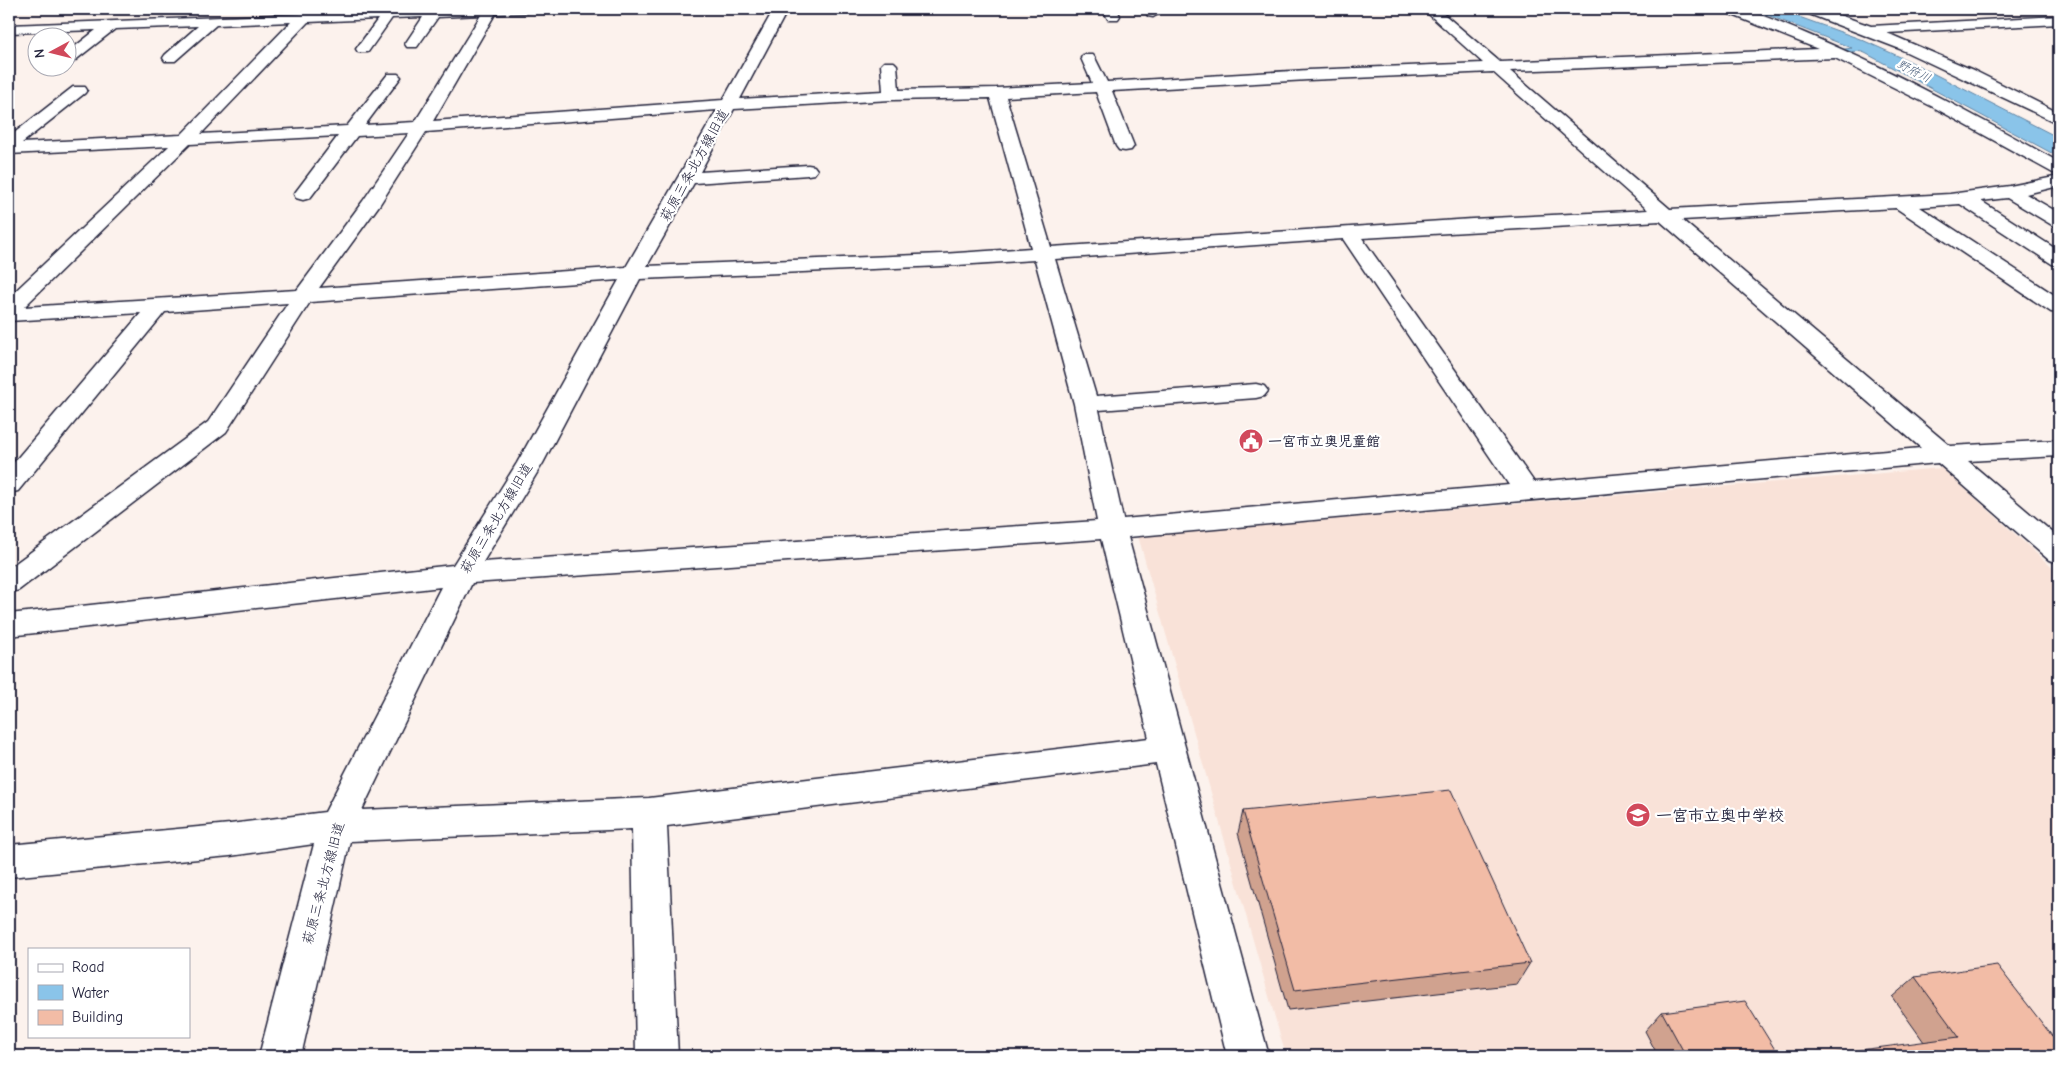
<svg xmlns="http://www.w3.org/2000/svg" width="2068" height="1065" font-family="'Comic Neue','Klee One',sans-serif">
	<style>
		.built { fill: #f9e2d8 }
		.water { fill: #8ac4e9; stroke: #6083a3 }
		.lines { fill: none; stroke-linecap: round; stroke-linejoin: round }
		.street-casing { stroke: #22223b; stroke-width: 3 }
		.street { fill: #fff; fill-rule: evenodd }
		.wall { fill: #d0a28f; stroke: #22223b }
		.building { fill: #f2bca6; stroke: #22223b }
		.labels { text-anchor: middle; stroke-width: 4.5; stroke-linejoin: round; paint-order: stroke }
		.far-water-label { font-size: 12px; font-style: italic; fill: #465b78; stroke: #fff }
		.street-label { font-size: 14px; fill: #22223b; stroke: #fff }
		.poi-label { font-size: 14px; font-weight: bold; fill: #22223b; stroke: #fff; text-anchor: start }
		.near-poi-label { font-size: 16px; font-weight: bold; fill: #22223b; stroke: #fff; text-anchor: start }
	</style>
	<rect width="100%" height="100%" fill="#fcf2ed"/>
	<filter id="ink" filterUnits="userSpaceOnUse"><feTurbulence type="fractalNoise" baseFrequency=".02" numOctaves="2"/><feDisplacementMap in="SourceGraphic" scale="10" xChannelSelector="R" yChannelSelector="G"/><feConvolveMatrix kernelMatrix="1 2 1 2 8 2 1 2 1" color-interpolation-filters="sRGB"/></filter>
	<g filter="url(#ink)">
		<path class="built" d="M1942 468 2059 574V1056H1286L1138 536Z"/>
		<path class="water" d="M1752 9H1777L1860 39 1907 60 2059 138V157L1865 53C1856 49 1847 54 1838 50L1852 48Z"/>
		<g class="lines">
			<defs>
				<path id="street" d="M304 9H315L316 13 385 9H532L530 12 525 13 495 14 433 121 723 100 774 9H788L740 99 883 91 881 65 884 62H894L897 65 899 90 997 88 1092 83 1081 58 1083 55H1093L1095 58 1107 82 1308 70 1483 63 1423 9H1438L1500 62 1818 49 1725 12 1723 9C1750 7 1777 22 1802 32 1891 69 1975 116 2059 162V174L2053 173 1933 107 1835 58 1510 71 1670 209 1950 194 2010 186 2059 176V186L2026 194 2059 213V227L2052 225 2007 198 1981 201 2059 251V266L2052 264 1960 204 1920 207 2059 298V313L2051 312 1896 208 1682 220 1950 446 2059 440V456L1968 461 2059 538V563L2049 560 1938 463 1128 537 1269 1056H1227L1156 764 667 826 678 1056H636L632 829 350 841 301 1056H259L314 844 230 856 9 877V845L230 824 325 812 441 587 9 636V614L453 565 517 463 619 280 310 302 226 432 19 590 9 593V568L208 422 288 303 165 312 18 491 9 493V468L141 313 9 321V297L169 146 9 154V137L73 87H85L87 90 85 93 22 143 181 135 291 22 216 25 175 61H165L163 58 165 55 198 26 115 29 73 62 68 64V52L96 30 9 33V25L300 14ZM481 15 415 122 365 125 401 77 398 74H388L347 126 201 134 308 22 378 19 356 49 358 52H368L392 18 423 17 405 44 407 47H417L438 17ZM1493 72 1648 210 1472 219 1051 247 1006 97 1096 92 1116 146 1119 150 1125 151 1131 150 1134 146 1112 91 1308 80ZM990 98 1031 248 942 254 647 266 694 183 808 175 814 174 817 170 814 166 808 165 700 172 734 109 891 100ZM717 110 626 267 319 288 380 204 426 132ZM409 133 363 201 297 290 24 307 190 144 338 136 294 194 296 198 303 200 310 198 357 136ZM1660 221 1921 448 1534 482 1362 238ZM1343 239 1509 485 1123 519 1099 410 1256 398 1264 396 1268 391 1264 386 1256 384 1096 396 1055 259ZM1035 260 1074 404 1097 521 483 562 543 463 640 279 942 266ZM1101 539 1149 738 649 798 362 810 472 583Z
					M1103 9H1117L1120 16 1118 19H1108Z
					M1144 9H1158L1160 13 1153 17 1148 16Z
					M1802 9H1822L1871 26 2059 16V24L1887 33 1973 70 2059 113V124L1900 49 1804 12Z"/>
			</defs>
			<use href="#street" class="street-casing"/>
			<use href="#street" class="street"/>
		</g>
		<path class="wall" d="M1243 811 1530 963 1517 984 1288 1010 1238 833Z
			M1915 977 2059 1045 1924 1042 1892 997Z
			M1662 1012 1779 1056H1658L1645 1031Z"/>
		<path class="building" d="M1451 790 1530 963 1295 990 1243 811Z
			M1997 965 2059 1045V1056H1815L1959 1037 1915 977Z
			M1745 1001 1779 1056H1686L1662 1012Z"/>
	</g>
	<defs>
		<symbol id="civic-disc" viewBox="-11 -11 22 22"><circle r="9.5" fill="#d1495b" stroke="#fff"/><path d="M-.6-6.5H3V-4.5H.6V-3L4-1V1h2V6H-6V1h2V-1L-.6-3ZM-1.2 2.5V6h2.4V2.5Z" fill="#fff"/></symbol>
		<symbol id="school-disc" viewBox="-11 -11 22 22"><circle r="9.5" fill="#d1495b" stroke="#fff"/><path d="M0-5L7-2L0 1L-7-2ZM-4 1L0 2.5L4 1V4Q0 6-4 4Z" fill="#fff"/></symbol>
	</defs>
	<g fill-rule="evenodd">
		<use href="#civic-disc" x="1237" y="427" width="28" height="28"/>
		<use href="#school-disc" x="1624" y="801" width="28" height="28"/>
	</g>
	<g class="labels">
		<g class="far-water-label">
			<text transform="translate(1914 71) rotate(27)" y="4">野府川</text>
		</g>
		<g class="street-label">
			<text transform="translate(694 165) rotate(-61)" y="5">萩原三条北方線旧道</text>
			<text transform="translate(496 518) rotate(-59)" y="5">萩原三条北方線旧道</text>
			<text transform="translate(323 883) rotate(-75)" y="5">萩原三条北方線旧道</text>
		</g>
		<g class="poi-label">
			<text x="1268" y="446">一宮市立奥児童館</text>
		</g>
		<g class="near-poi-label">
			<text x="1656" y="821">一宮市立奥中学校</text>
		</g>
	</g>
	<rect width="2068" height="1065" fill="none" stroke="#fff" stroke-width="30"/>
	<rect x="15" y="15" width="2038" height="1035" fill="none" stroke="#22223b" stroke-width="2" filter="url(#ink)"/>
	<rect x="28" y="948" width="162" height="90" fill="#ffffff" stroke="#a7a7b1"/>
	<rect x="38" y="964" width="25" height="8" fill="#ffffff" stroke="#a7a7b1"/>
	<text x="72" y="972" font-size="15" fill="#22223b">Road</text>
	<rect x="38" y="985" width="25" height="15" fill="#8ac4e9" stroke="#a7a7b1"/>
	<text x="72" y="998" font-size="15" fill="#22223b">Water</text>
	<rect x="38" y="1010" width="25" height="15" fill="#f2bca6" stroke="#a7a7b1"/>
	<text x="72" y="1022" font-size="15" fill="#22223b">Building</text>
	<g transform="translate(52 52) rotate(263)"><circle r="24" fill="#ffffff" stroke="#a7a7b1"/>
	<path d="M0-4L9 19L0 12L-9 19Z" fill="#d1495b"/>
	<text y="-8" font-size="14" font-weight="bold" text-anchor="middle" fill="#22223b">N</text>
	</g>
</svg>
